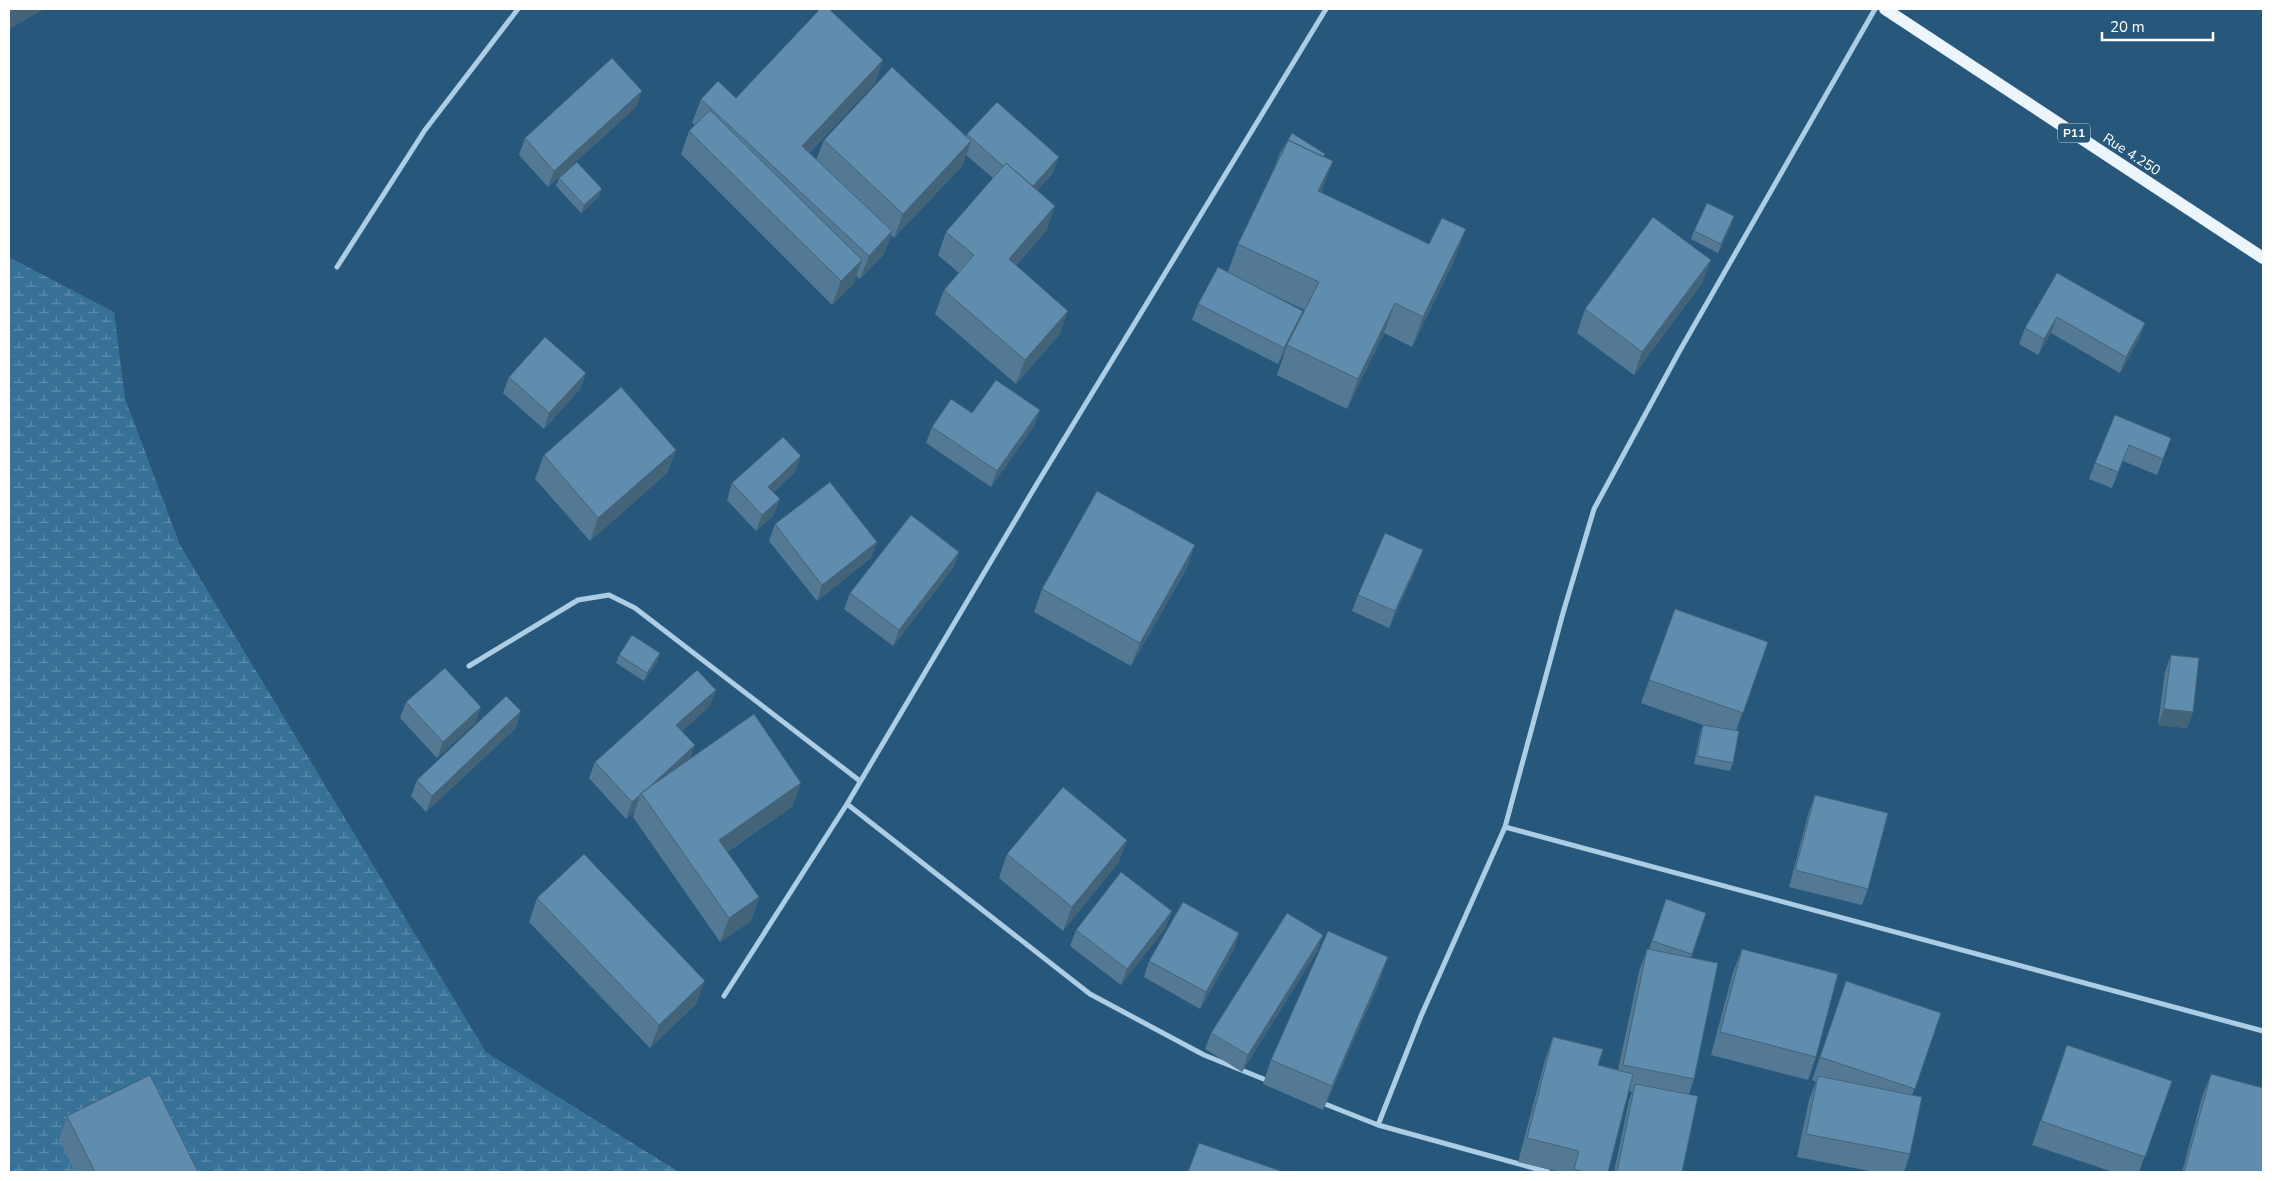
<svg xmlns="http://www.w3.org/2000/svg" width="2272" height="1181" font-family="'Nunito Sans',sans-serif">
	<style>
		.wetland { fill: url(#wetland-marsh) }
		.lines { fill: none; stroke-linecap: round; stroke-linejoin: round }
		.minor { stroke: #accde4; stroke-width: 5 }
		.primary { stroke: #ecf4fc; stroke-width: 12 }
		.wall { fill: #537995; fill-rule: evenodd }
		.shaded-wall { fill: #436379 }
		.building { fill: #608dad; stroke: #436379 }
		.labels { text-anchor: middle; stroke-width: 4; stroke-linejoin: round; paint-order: stroke }
		.shield { fill: #27587c; stroke: #becdd8; stroke-width: 1 }
		.shield-label { font-size: 12px; font-weight: bold; fill: #fff }
		.street-label { font-size: 14px; fill: #fff; stroke: #27587c }
	</style>
	<defs>
		<pattern id="wetland-marsh" width="20" height="14" patternUnits="userSpaceOnUse" patternTransform="scale(1.25)"><rect width="20" height="14" fill="#387197"/><path d="M1 5h8M5 5V1M11 12h8M15 12V8" fill="none" stroke="#608dac"/></pattern>
	</defs>
	<rect width="100%" height="100%" fill="#27587c"/>
	<path class="wetland" d="M9 257 114 312 125 398 180 545 486 1052 679 1172H9Z"/>
	<g class="lines">
		<path class="minor" d="M337 267 425 130 518 9
			M469 666 578 600 609 595 635 608 860 781
			M847 804 1090 994 1204 1055 1271 1082
			M1505 827 2263 1031
			M724 996 847 804 1035 487 1326 9
			M1320 1102 1378 1125
			M1548 1172 1378 1125 1421 1016 1505 827 1563 613 1594 509 1679 352 1875 9"/>
		<path class="primary" d="M1885 9 2263 258"/>
	</g>
	<path class="wall" d="M883 60 875 83 809 153 816 160 824 140 966 137 967 134 1053 173 1038 190 1047 230 1016 265 1060 334 1016 384 935 314 944 290 959 273 938 255 946 232 993 178 966 155 963 165 894 238 891 235 884 254 860 279 856 276 854 283 832 305 681 154 689 131 695 125 692 123 701 99 736 98Z
		M636 107 548 187 519 155 525 138Z
		M1279 155 1324 157 1322 193 1455 259 1412 347 1384 333 1347 409 1277 375 1286 349 1278 364 1192 320 1198 304 1228 272 1238 244 1277 164 1276 163ZM1264 291 1305 310 1300 320Z
		M559 178 599 197 581 213 556 186Z
		M1731 225 1718 253 1691 239 1694 231Z
		M1711 260 1702 283 1634 375 1577 333 1585 309Z
		M2057 273 2145 323 2139 339 2120 373 2051 333 2038 355 2019 344 2025 328Z
		M586 373 580 389 544 429 503 393 509 377Z
		M1040 410 1034 426 991 487 926 443 932 427 972 413Z
		M2115 415 2171 438 2157 475 2123 461 2112 488 2089 479 2095 463Z
		M676 450 667 473 590 541 535 479 544 455Z
		M795 472 774 492V515L756 531 727 500 732 483Z
		M775 524 877 542 871 558 817 601 769 541Z
		M1423 550 1417 566 1389 628 1352 611 1358 595Z
		M959 552 953 568 893 646 844 609 850 593Z
		M1187 568 1131 666 1034 612 1042 589Z
		M1675 609 1768 642 1736 731 1733 763 1730 771 1694 764 1700 733 1703 725 1641 703Z
		M619 655 657 662 644 681 616 663Z
		M2171 655 2193 712 2187 728 2158 725 2165 672Z
		M406 702 481 707 475 723 437 758 400 718Z
		M710 706 682 731 690 759 793 806 727 852 759 897 751 921 720 942 633 817 635 811 626 819 589 778 595 762Z
		M516 728 426 812 411 796 417 780Z
		M1815 795 1868 889 1862 905 1789 887 1809 811Z
		M1127 840 1118 863 1063 931 999 878 1007 854Z
		M537 898 696 1004 650 1048 529 922Z
		M1666 899 1706 913 1691 958 1694 1079 1689 1094 1682 1172H1614L1629 1100 1632 1092 1629 1091 1608 1172H1560L1518 1162 1545 1060 1553 1037 1598 1065 1618 1070 1639 972 1647 949H1649Z
		M1166 927 1121 985 1070 946 1076 930Z
		M1239 933 1234 949 1200 1009 1144 977 1149 961Z
		M1323 935 1317 951 1242 1072 1205 1049 1211 1033Z
		M1742 949 1816 1057 1808 1080 1711 1055 1733 972Z
		M1380 981 1323 1110 1263 1084 1271 1060Z
		M1846 981 1941 1013 1912 1095 1910 1154 1904 1172H1875L1797 1157 1809 1100 1816 1082 1812 1080Z
		M2067 1045 2172 1081 2139 1172H2113L2032 1145Z
		M2211 1074 2263 1172H2182L2202 1097Z
		M67 1116 198 1172H75L59 1140Z"/>
	<path class="shaded-wall" d="M12 9H45L9 29V11Z
		M883 60 875 83 793 169 802 146Z
		M642 91 636 107 548 187 554 171Z
		M971 141 963 165 894 238 903 214Z
		M1059 157 1053 173 1024 206 1030 190Z
		M1333 161 1322 191 1308 221 1318 191Z
		M602 189 599 197 581 213 584 205Z
		M1055 206 1047 230 1000 282 1009 259Z
		M1734 216 1731 225 1718 253 1721 244Z
		M1466 229 1455 259 1412 347 1423 317Z
		M892 231 884 254 860 279 869 256Z
		M862 260 854 283 832 305 841 281Z
		M1711 260 1702 283 1634 375 1642 352Z
		M1395 303 1384 333 1347 409 1358 379Z
		M1068 311 1060 334 1016 384 1025 360Z
		M1303 311 1297 327 1278 364 1284 348Z
		M2057 317 2051 333 2038 355 2044 339Z
		M2145 323 2139 339 2120 373 2126 357Z
		M586 373 580 389 544 429 549 413Z
		M1040 410 1034 426 991 487 997 471Z
		M2129 445 2123 461 2112 488 2118 472Z
		M676 450 667 473 590 541 598 518Z
		M801 456 795 472 762 503 768 487Z
		M780 499 774 515 756 531 762 515Z
		M877 542 871 558 817 601 822 585Z
		M1195 545 1187 568 1131 666 1140 643Z
		M1423 550 1417 566 1389 628 1395 611Z
		M959 552 953 568 893 646 899 630Z
		M660 653 657 662 644 681 647 673Z
		M716 690 710 706 671 741 676 725Z
		M481 707 475 723 437 758 443 742Z
		M2164 709 2193 712 2187 728 2158 725Z
		M521 711 516 728 426 812 432 796Z
		M695 745 689 762 641 794Z
		M801 783 793 806 710 863 719 840Z
		M640 795 635 811 626 819 632 802Z
		M1127 840 1118 863 1063 931 1072 907Z
		M759 897 751 921 720 942 729 918Z
		M1172 911 1166 927 1121 985 1127 969Z
		M1239 933 1234 949 1200 1009 1206 992Z
		M1323 935 1317 951 1242 1072 1248 1055Z
		M1388 957 1380 981 1323 1110 1332 1086Z
		M705 981 696 1004 650 1048 659 1025Z"/>
	<path class="building" d="M820 9H829L883 60 802 146 892 231 869 256 701 99 718 81 736 98Z
		M612 58 642 91 554 171 525 138Z
		M892 67 971 141 903 214 824 140Z
		M997 102 1059 157 1033 186 1006 163 1003 166 967 134Z
		M710 110 862 260 841 281 689 131Z
		M1292 133 1325 154 1323 157 1288 140 1281 156 1279 155Z
		M1288 140 1333 161 1318 191 1429 244 1442 218 1466 229 1423 317 1395 303 1358 379 1287 345 1319 282 1238 244Z
		M577 162 602 189 584 205 559 178Z
		M1006 163 1055 206 1009 259 1068 311 1025 360 944 290 974 255 946 232Z
		M1707 203 1734 216 1721 244 1694 231Z
		M1653 217 1711 260 1642 352 1585 309Z
		M1218 267 1303 311 1284 348 1198 304Z
		M2057 273 2145 323 2126 357 2057 317 2044 339 2025 328Z
		M545 337 586 373 549 413 509 377Z
		M996 380 1040 410 997 471 932 427 951 399 972 413Z
		M621 387 676 450 598 518 544 455Z
		M2115 415 2171 438 2163 459 2129 445 2118 472 2095 463Z
		M783 437 801 456 768 487 780 499 762 515 732 483Z
		M830 482 877 542 822 585 775 524Z
		M1097 491 1195 545 1140 643 1042 589Z
		M911 515 959 552 899 630 850 593Z
		M1385 533 1423 550 1395 611 1358 595Z
		M1675 609 1768 642 1743 713 1649 680Z
		M632 635 660 653 647 673 619 655Z
		M2171 655 2199 658 2193 712 2164 709Z
		M445 668 481 707 443 742 406 702Z
		M697 670 716 690 676 725 695 745 646 790 641 793 640 795 632 802 595 762Z
		M506 696 521 711 432 796 417 780Z
		M754 714 801 783 719 840 759 897 729 918 641 793Z
		M1703 725 1739 731 1733 763 1697 756Z
		M1063 787 1127 840 1072 907 1007 854Z
		M1815 795 1888 813 1868 889 1795 870Z
		M584 854 705 981 659 1025 537 898Z
		M1121 872 1172 911 1127 969 1076 930Z
		M1666 899 1706 913 1692 954 1652 941Z
		M1183 902 1239 933 1206 992 1149 961Z
		M1287 913 1323 935 1248 1055 1211 1033Z
		M1328 931 1388 957 1332 1086 1271 1060Z
		M1647 949 1718 963 1694 1079 1623 1065Z
		M1742 949 1838 974 1816 1057 1720 1032Z
		M1846 981 1941 1013 1915 1089 1820 1057Z
		M1553 1037 1603 1049 1598 1065 1633 1074 1608 1172H1586L1574 1169 1579 1151 1527 1138Z
		M2067 1045 2172 1081 2145 1157 2041 1121Z
		M2211 1074 2263 1088V1172H2184Z
		M150 1075 198 1172H95L67 1116Z
		M1818 1076 1922 1097 1910 1154 1806 1134Z
		M1635 1084 1698 1096 1682 1172H1617Z
		M1199 1143 1284 1172H1188Z"/>
	<g class="labels">
		<rect class="shield" x="2058" y="123.5" width="32" height="19" rx="4"/>
		<g class="shield-label">
			<text x="2074" y="137">P11</text>
		</g>
		<g class="street-label">
			<text transform="translate(2132 154) rotate(33)" y="5">Rue 4.250</text>
		</g>
	</g>
	<rect width="2272" height="1181" fill="none" stroke="#ffffff" stroke-width="20"/>
	<path d="M2102 32v8h111v-8" fill="none" stroke="#ffffff" stroke-width="2.5"/>
	<text x="2110" y="32" font-size="15" fill="#ffffff" stroke="#27587c" stroke-width="4" paint-order="stroke">20 m</text>
</svg>
